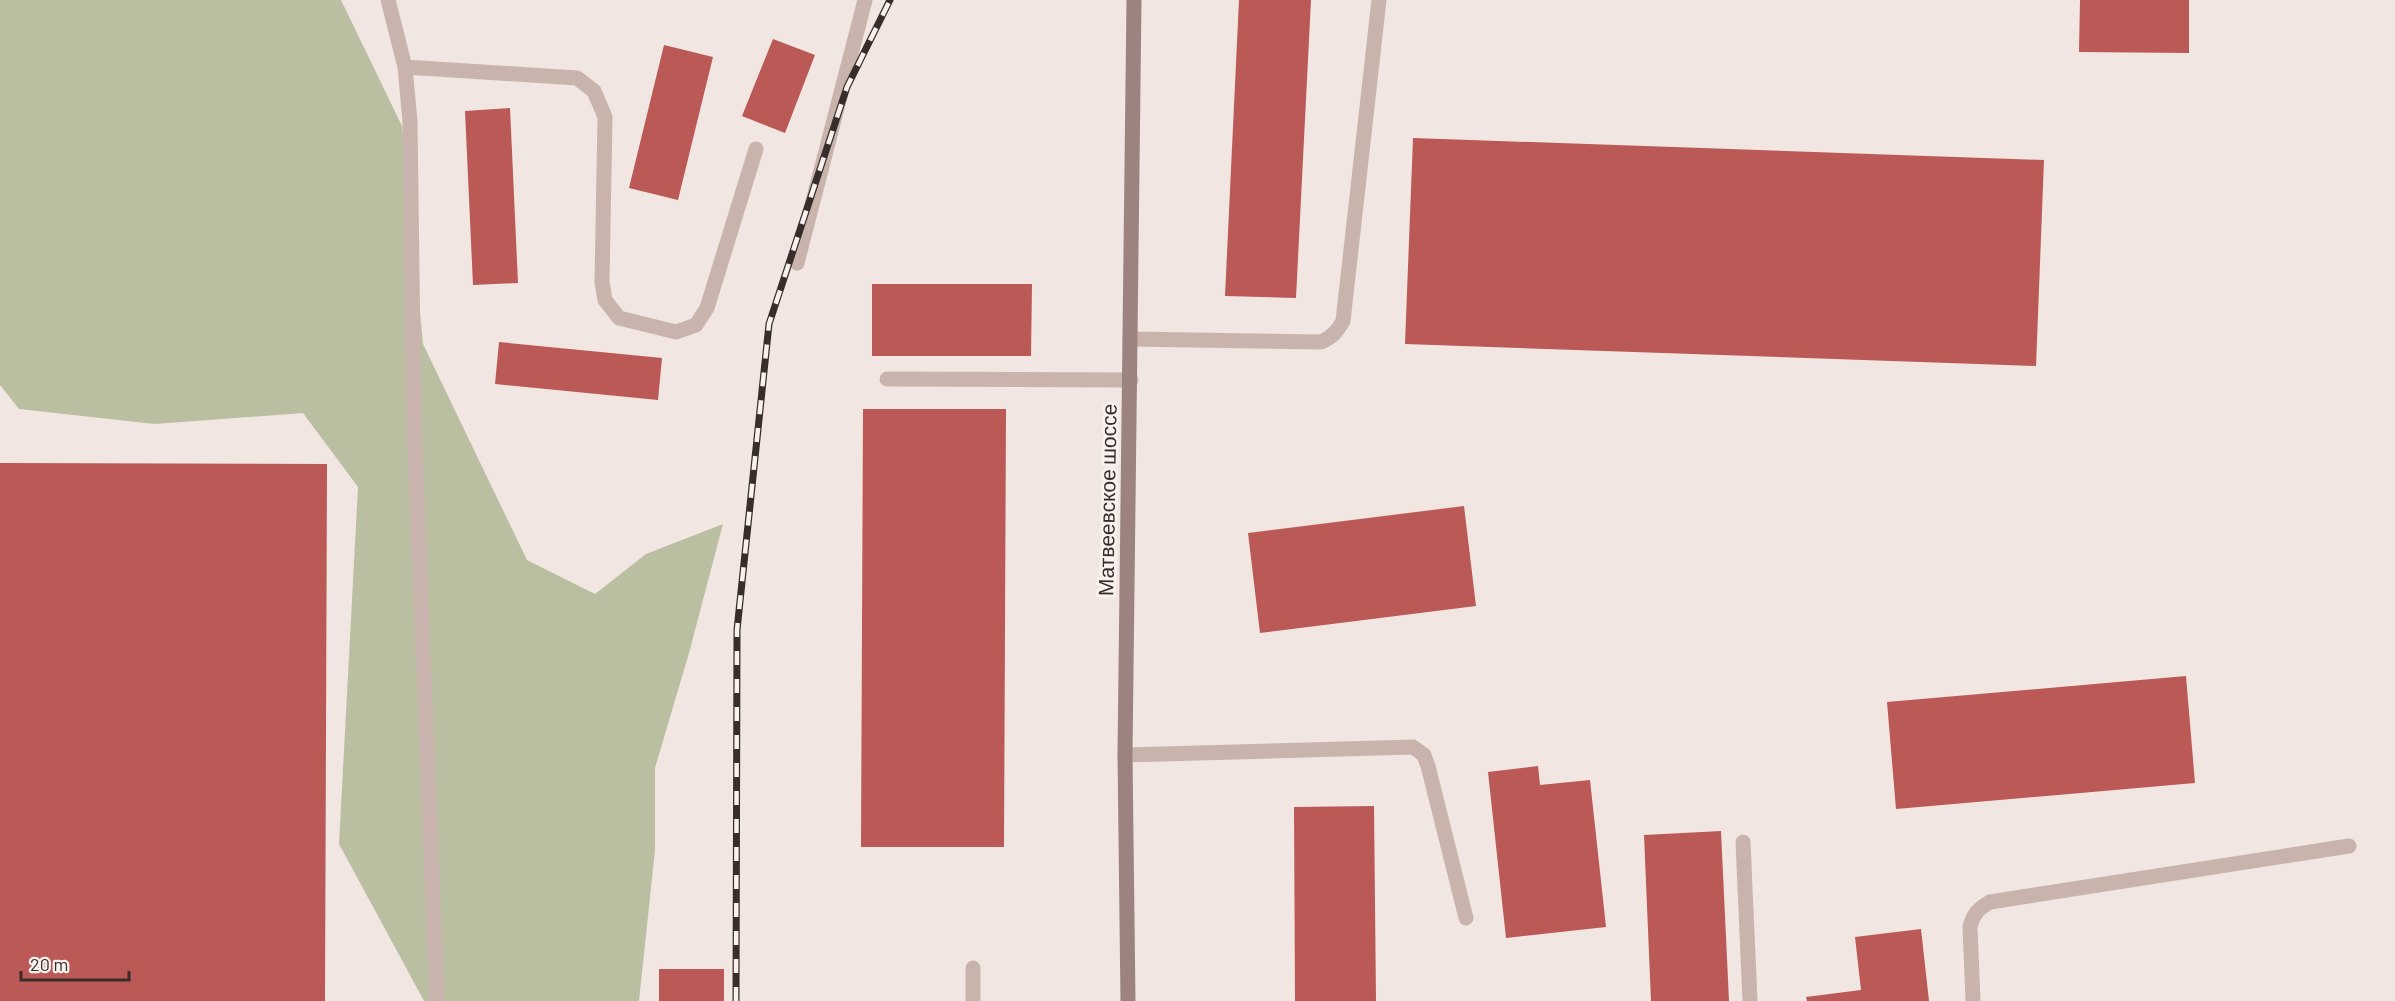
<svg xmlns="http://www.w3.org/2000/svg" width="2395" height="1001" font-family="Barlow,sans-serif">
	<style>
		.green { fill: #bbbfa2 }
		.building { fill: #ba5955 }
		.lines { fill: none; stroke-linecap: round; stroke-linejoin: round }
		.lane { stroke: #c8b4ad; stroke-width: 15 }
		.secondary { stroke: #9c837f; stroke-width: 15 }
		.rail-casing { stroke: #382d2b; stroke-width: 7 }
		.rail { stroke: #f9f1ed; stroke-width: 4.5; stroke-dasharray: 14; stroke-linecap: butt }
		.labels { text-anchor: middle; stroke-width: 6; stroke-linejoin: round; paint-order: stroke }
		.street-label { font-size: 21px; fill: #382d2b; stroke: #f9f1ed }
	</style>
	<rect width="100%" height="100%" fill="#f1e6e1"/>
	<path class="green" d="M0 0H341L402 126 423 344 527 560 595 594 646 554 723 524 689 653 655 768V850L639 1001H424L339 844 358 487 303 413 155 424 19 409 0 385Z"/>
	<path class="building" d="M1239 0H1311L1296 298 1225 296Z
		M2080 0H2189V53L2079 52Z
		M773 39 815 55 785 133 742 116Z
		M664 45 713 57 678 200 629 188Z
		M510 108 518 283 473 285 465 111Z
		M1413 138 2044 160 2036 366 1405 344Z
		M872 284H1032L1031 356H872Z
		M499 342 662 358 658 400 495 384Z
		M863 409H1006L1004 847H861Z
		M0 463 327 464 325 1001H0Z
		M1464 506 1476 606 1260 633 1248 533Z
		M2186 676 2195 783 1896 809 1887 702Z
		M1538 766 1540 785 1590 780 1606 927 1506 938 1488 772Z
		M1374 806 1376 1001H1295L1294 807Z
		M1721 831 1729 1001H1651L1644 835Z
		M1921 929 1929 1001H1807L1806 997 1861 990 1855 937Z
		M659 969H724V1001H659Z"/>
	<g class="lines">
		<path class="lane" d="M388 0 405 67 410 121 414 422 437 1001
			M405 67 577 78 594 91 605 117 602 282 605 300 619 318 676 332 696 325 707 308 756 149
			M797 263 865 0
			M1130 339 1321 342C1332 337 1337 332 1343 321L1379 0
			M887 379 1131 380
			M1125 755 1413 747 1424 755 1428 766 1466 918
			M1743 842 1750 1001
			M973 968V1001
			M1973 1001 1970 927C1973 914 1979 908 1990 902L2349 846"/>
		<path class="secondary" d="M1128 1001 1125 755 1134 0"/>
		<defs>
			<path id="rail" d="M736 1001 737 630 769 324 847 87 890 0"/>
		</defs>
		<use href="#rail" class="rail-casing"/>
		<use href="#rail" class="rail"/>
	</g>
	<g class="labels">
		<g class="street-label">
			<text transform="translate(1108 500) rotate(-89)" y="7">Матвеевское шоссе</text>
		</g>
	</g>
	<path d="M21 971v9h108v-9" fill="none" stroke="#382d2b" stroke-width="3"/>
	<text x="30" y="971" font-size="18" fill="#382d2b" stroke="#f9f1ed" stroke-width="4.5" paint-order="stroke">20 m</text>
</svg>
